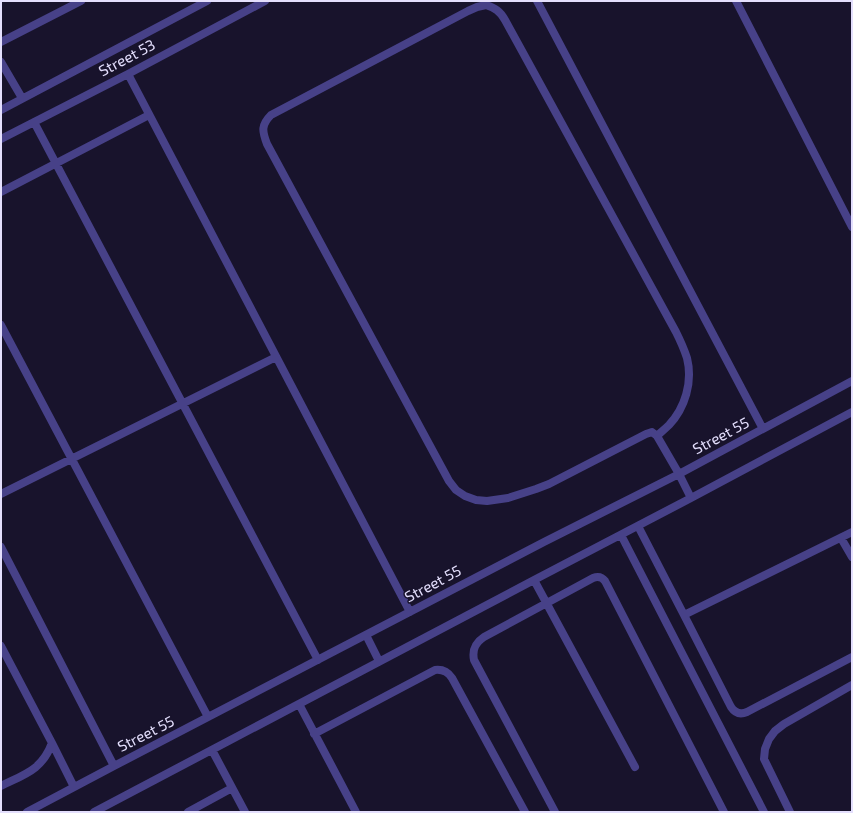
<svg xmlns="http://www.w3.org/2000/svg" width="853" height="813" font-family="'Exo 2',sans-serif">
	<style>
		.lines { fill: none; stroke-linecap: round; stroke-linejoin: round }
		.service { stroke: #474188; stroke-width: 8 }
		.labels { text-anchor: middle; stroke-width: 3; stroke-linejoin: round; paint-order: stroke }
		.street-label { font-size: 15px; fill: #e4dffd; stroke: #18132c }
	</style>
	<rect width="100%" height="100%" fill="#18132c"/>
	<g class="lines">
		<path class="service" d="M537 1 763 429
			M736 1 852 227
			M486 5C495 8 500 11 505 20L676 332C680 340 684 349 687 358 693 382 685 408 669 425 665 429 661 432 657 436L652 432 646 434 549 484 536 489 508 498 487 501 476 500 465 496 456 490 449 481 267 144C262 131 261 125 271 115L468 11 477 7Z
			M1 42 81 1
			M1 62 22 98
			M128 74 410 612
			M1 110 207 1
			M34 122 318 660
			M1 139 128 74 265 1
			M1 192 149 115
			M1 325 208 717
			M657 436 679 474 691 498
			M1 494 276 357
			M638 526 684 615
			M852 532 684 615 731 707C735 713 740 715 747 712L852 657
			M621 535 764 812
			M841 538 852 557
			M1 547 114 766
			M534 580 635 767
			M366 635 379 661
			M1 646 52 743C42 770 25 774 1 786
			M299 704 356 812
			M314 734 435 670C443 669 448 672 452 678L525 812
			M52 743 74 787
			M212 750 245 812
			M27 812 114 766 544 542 679 474 852 381
			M94 812 534 580 691 498 852 412
			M188 812 232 788
			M555 812 474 660C472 650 475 643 484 637L593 578C598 576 602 577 605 581L724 812
			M790 812 764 759 765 749 769 739 775 731 784 724 852 685"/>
	</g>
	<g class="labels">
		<g class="street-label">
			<text transform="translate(127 58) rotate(-28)" y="5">Street 53</text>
			<text transform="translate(721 436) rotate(-28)" y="5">Street 55</text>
			<text transform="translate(433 584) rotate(-28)" y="5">Street 55</text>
			<text transform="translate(146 734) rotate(-27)" y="5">Street 55</text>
		</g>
	</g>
	<rect width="853" height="813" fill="none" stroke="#e4dffd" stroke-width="4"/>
</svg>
